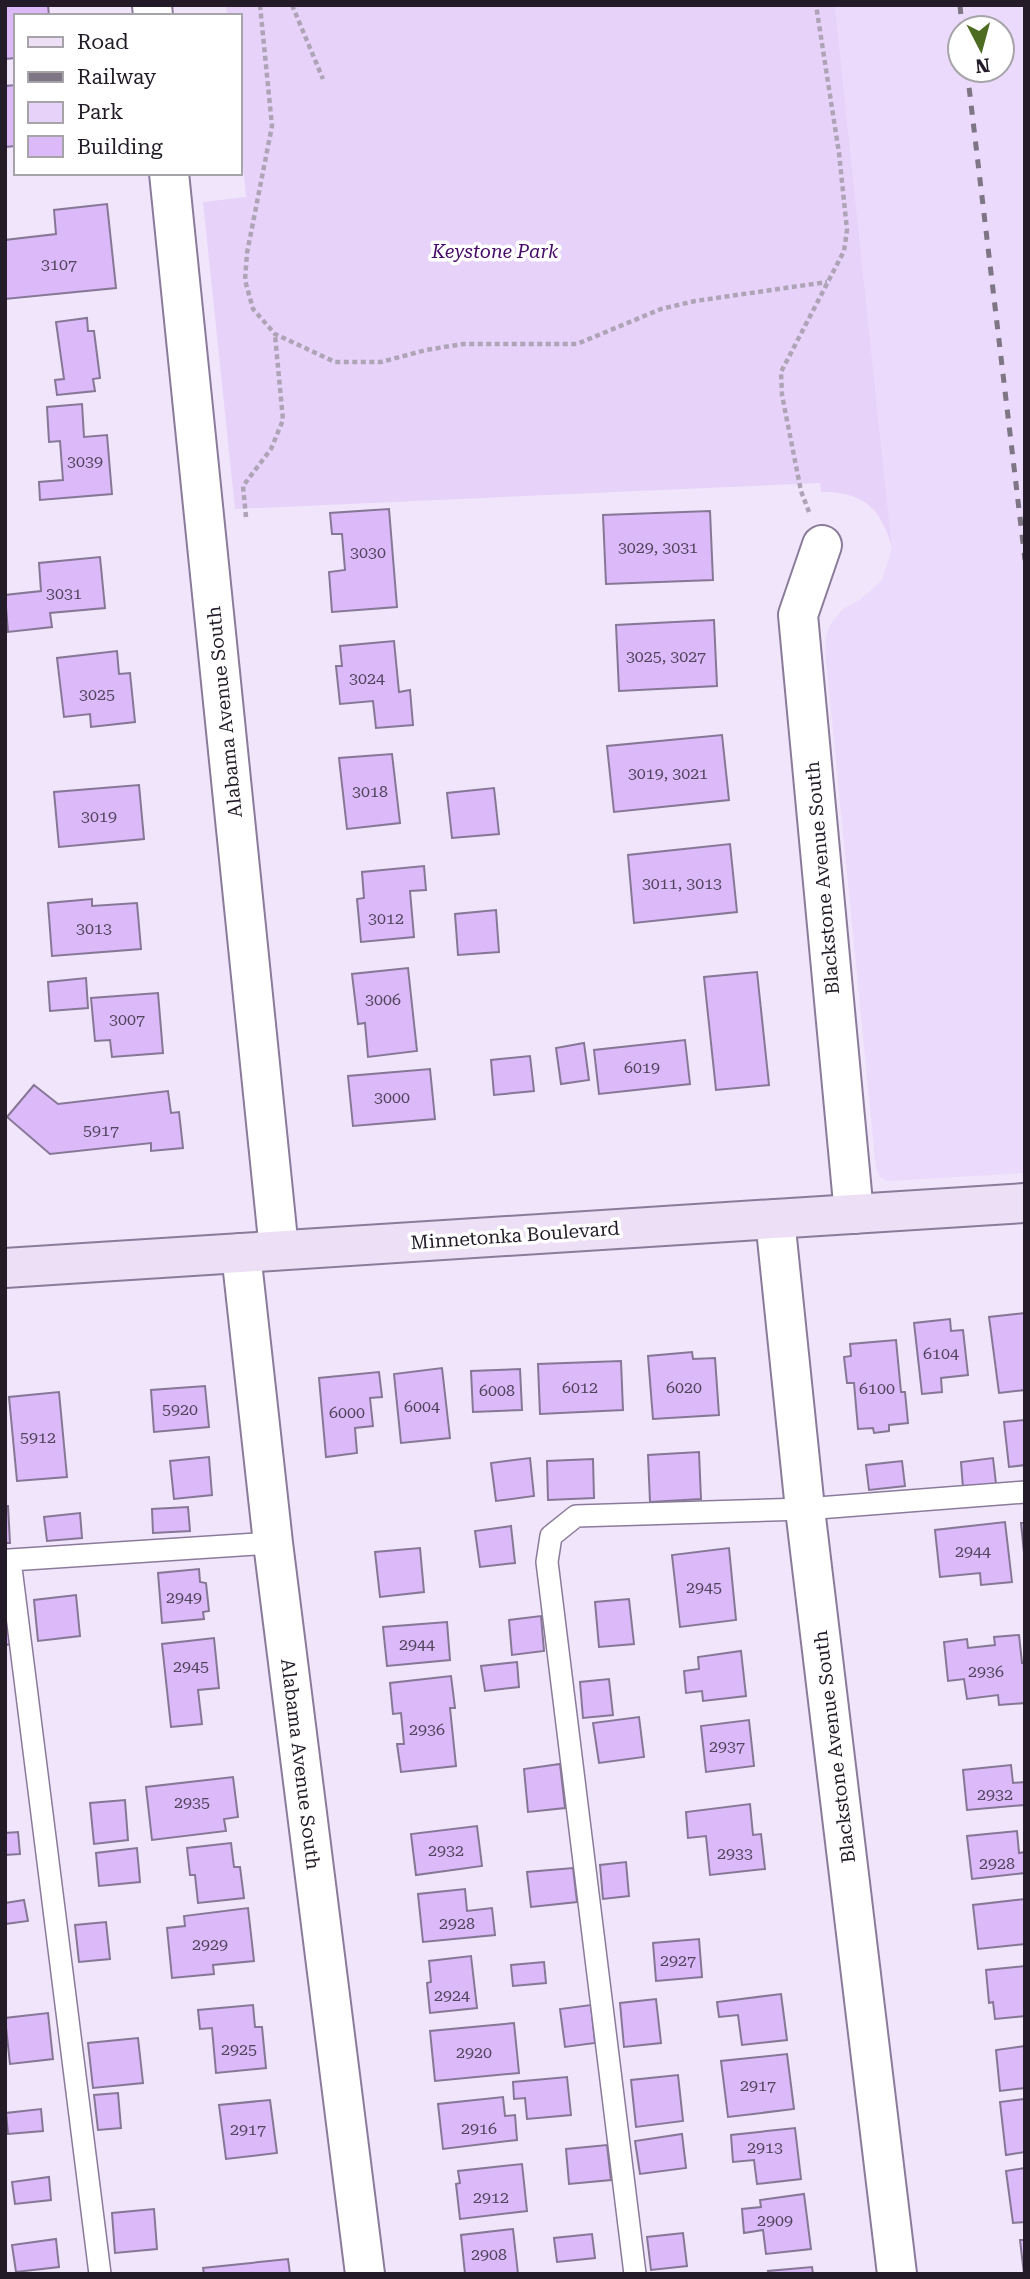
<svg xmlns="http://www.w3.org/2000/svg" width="1030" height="2279" font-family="'Roboto Serif',serif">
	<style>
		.built { fill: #ebdafb; fill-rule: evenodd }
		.green { fill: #e7d3fa }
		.building { fill: #dcbafa; stroke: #877796; stroke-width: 2 }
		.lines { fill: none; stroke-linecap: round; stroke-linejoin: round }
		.service-casing { stroke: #8b7b9a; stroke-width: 24 }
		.minor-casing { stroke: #8b7b9a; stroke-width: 42 }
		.secondary-casing { stroke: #8b7b9a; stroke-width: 42 }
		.path { stroke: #aea4b6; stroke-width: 4.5; stroke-dasharray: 5 3.5; stroke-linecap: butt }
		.service { stroke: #fff; stroke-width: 21 }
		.minor { stroke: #fff; stroke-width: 38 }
		.secondary { stroke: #ecdff6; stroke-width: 38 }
		.rail { stroke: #7e7585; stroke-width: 5; stroke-dasharray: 9 9; stroke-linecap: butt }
		.labels { text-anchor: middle; stroke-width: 7; stroke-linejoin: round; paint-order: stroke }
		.number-label { font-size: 16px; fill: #51445c }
		.park-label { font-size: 19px; font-style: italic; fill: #460a67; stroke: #fff }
		.street-label { font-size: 19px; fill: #231c28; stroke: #fff }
	</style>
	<rect width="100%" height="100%" fill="#f0e5fa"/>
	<path class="built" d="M835 5H1022L1025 31V1173L887 1181 880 1177 876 1168 825 650 826 636 832 622 843 609 860 600 882 580 892 548ZM960 28H1002V70H960Z"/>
	<path class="green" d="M226 5H835L892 548C881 508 864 492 821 492L820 483 235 509 203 202 246 197 240 134V16H227Z"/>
	<path class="building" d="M5 5H48L49 16H16V58L5 59Z
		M16 85V146L5 147V86Z
		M107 204 116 288 5 299V240L56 234 54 210Z
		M87 318 88 331H94L100 378 93 379 95 391 57 395 55 380 64 379 56 322Z
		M82 404 84 437 107 435 112 494 40 500 39 482 63 480 60 441 49 442 47 407Z
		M389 509 397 607 332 612 329 572 345 570 342 534H332L330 513Z
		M710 511 713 580 606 584 603 515Z
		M100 557 105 608 50 613 52 627 8 632 5 595 41 591 39 563Z
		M714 620 717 686 619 691 616 625Z
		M394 641 399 692 410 690 413 725 376 728 373 701 340 704 336 666H342L340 646Z
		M117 651 119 674 130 673 135 722 91 727 90 714 64 717 57 658Z
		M722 735 729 800 614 812 607 746Z
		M392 754 400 823 347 829 339 758Z
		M139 785 144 839 59 847 54 792Z
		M494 788 499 834 452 838 447 793Z
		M730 844 737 912 634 923 628 855Z
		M424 866 426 890 410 891 414 937 361 942 357 899 364 898 362 872Z
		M92 899V906L137 903 141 949 52 956 48 903Z
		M496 910 499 952 458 955 455 914Z
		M408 968 417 1051 368 1057 365 1023 358 1024 352 974Z
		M757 972 769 1085 716 1090 704 977Z
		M86 978 88 1008 50 1011 48 982Z
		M158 993 163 1053 112 1057 110 1040 95 1041 91 998Z
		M685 1040 690 1084 599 1094 594 1050Z
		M584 1043 589 1080 561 1084 556 1048Z
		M530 1056 534 1091 494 1095 491 1060Z
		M430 1069 435 1119 353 1126 348 1076Z
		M34 1085 58 1104 168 1091 171 1113 179 1112 183 1148 151 1151V1143L50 1154 7 1117Z
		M1025 1313V1390L999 1393 989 1317Z
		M950 1319 951 1331 963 1330 968 1375 941 1378 942 1392 922 1394 914 1323Z
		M896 1340 901 1392H905L908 1423 889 1425V1431L874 1433 873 1428 858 1429 854 1383H847L844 1357 851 1356 850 1344Z
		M692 1352 693 1359 715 1358 719 1415 653 1419 648 1356Z
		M621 1361 623 1410 540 1414 538 1364Z
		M442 1368 450 1438 401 1443 394 1374Z
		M520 1369 522 1410 473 1412 471 1371Z
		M379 1372 382 1397 370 1398 373 1426 355 1428 357 1453 326 1457 319 1378Z
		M205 1386 209 1427 154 1432 151 1390Z
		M59 1392 67 1477 17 1481 9 1397Z
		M1025 1420V1465L1009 1467 1004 1422Z
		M699 1452 701 1499 650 1502 648 1455Z
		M209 1457 212 1495 174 1499 170 1461Z
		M530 1458 534 1496 496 1501 491 1463Z
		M993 1458 996 1484 963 1488 961 1462Z
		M593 1459 594 1498 548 1500 547 1461Z
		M902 1461 905 1486 869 1490 866 1465Z
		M5 1506H8L10 1543H5Z
		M188 1507 190 1531 153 1533 152 1509Z
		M80 1513 82 1538 47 1541 44 1517Z
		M1005 1522 1012 1582 981 1585 980 1573 940 1577 935 1530Z
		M1021 1523H1025V1563Z
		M511 1526 515 1563 480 1567 475 1531Z
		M420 1548 424 1592 380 1597 375 1552Z
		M729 1548 736 1620 680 1627 672 1555Z
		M199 1569 200 1582 206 1583 209 1611 203 1612 204 1619 162 1623 158 1573Z
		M76 1595 80 1636 38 1641 34 1600Z
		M629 1599 634 1644 599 1647 595 1602Z
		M9 1609 12 1644 5 1645V1610Z
		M541 1616 544 1651 512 1655 509 1620Z
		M447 1622 450 1660 387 1666 383 1627Z
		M1019 1635 1022 1663H1025V1703L999 1705 998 1695 967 1699 964 1679 948 1681 944 1642 967 1639 968 1648 995 1645 994 1637Z
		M214 1638 219 1688 198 1690 202 1724 171 1727 162 1644Z
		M741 1651 746 1696 703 1701 702 1691 686 1693 684 1671 699 1669 698 1657Z
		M517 1662 519 1687 485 1691 481 1666Z
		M451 1676 455 1708H450L456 1766 401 1772 397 1744H404L401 1713 393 1714 390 1683Z
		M609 1679 613 1715 583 1718 580 1682Z
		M639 1717 644 1757 599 1763 593 1723Z
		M749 1720 754 1766 706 1772 701 1726Z
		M560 1764 565 1808 528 1812 524 1769Z
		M1011 1765 1013 1783 1025 1782V1805L967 1810 963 1770Z
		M233 1777 238 1817 224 1819 226 1831 152 1840 146 1787Z
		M125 1800 128 1840 94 1844 90 1803Z
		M750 1804 753 1835 761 1834 765 1869 710 1875 706 1836 688 1838 686 1812Z
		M477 1826 482 1866 416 1875 411 1834Z
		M1017 1831 1019 1853 1025 1852V1873L972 1879 967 1836Z
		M18 1832 20 1854 5 1855V1833Z
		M231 1843 234 1867H240L244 1898 198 1903 195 1875H190L187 1848Z
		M137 1848 140 1882 99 1886 96 1853Z
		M626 1862 629 1896 603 1899 600 1865Z
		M573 1868 577 1902 531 1907 527 1872Z
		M465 1889 467 1911 492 1908 495 1935 423 1942 418 1894Z
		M1025 1899V1944L978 1949 973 1905Z
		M24 1900 28 1921 5 1924V1903Z
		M248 1908 254 1961 213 1965 214 1974 172 1978 167 1928 185 1926 184 1916Z
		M106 1922 110 1959 79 1962 75 1925Z
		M699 1939 702 1977 656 1981 653 1943Z
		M471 1956 477 2008 430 2013 427 1983 431 1982 429 1961Z
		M544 1962 546 1983 513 1986 511 1965Z
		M1025 1966V2016L995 2019 993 2002 989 2003 986 1970Z
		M781 1994 787 2040 742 2045 738 2015 719 2017 717 2002Z
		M656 1999 661 2043 624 2047 620 2003Z
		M253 2005 255 2027H262L266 2068 216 2073 212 2028 200 2029 198 2010Z
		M591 2005 595 2043 565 2047 560 2009Z
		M48 2013 53 2059 10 2064 5 2018Z
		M514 2023 519 2073 435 2081 430 2031Z
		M138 2038 143 2083 93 2088 88 2043Z
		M1025 2046V2088L1000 2091 996 2050Z
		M787 2054 794 2109 728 2117 721 2061Z
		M678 2075 683 2121 636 2127 631 2080Z
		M567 2077 571 2115 527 2119 525 2098 514 2099 513 2082Z
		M118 2093 121 2128 98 2130 94 2095Z
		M503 2097 505 2116 515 2115 517 2140 443 2149 438 2104Z
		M1025 2099V2152L1006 2155 1000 2102Z
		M270 2100 277 2153 226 2159 219 2105Z
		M41 2109 43 2131 8 2134 6 2113Z
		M795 2128 801 2179 757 2184 754 2160 733 2162 731 2135Z
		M682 2134 686 2168 640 2174 635 2141Z
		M607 2145 611 2180 569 2184 566 2149Z
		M522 2164 527 2211 460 2219 456 2184 460 2183 458 2171Z
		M1025 2168V2222L1013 2223 1006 2171Z
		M49 2177 51 2200 15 2204 12 2182Z
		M804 2194 811 2249 766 2254 763 2230 744 2233 742 2209 761 2207 760 2200Z
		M154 2209 157 2249 115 2253 112 2213Z
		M513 2229 518 2274H465L461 2235Z
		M683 2233 687 2266 651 2270 647 2237Z
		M592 2234 595 2258 557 2262 554 2238Z
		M56 2239 59 2267 16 2272 12 2245Z
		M1020 2240H1025V2274H1024Z
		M288 2259 290 2274H204L203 2268Z
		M812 2267 813 2274H769L768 2271Z"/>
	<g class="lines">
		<defs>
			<path id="service" d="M5 1560H10L100 2274
				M10 1560 273 1543
				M635 2274 547 1562 551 1536 576 1516 805 1509 1025 1492"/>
			<path id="minor" d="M152 5 153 16
				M169 173 279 1250
				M822 545 798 615 854 1214
				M775 1219 805 1509 897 2274
				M241 1253 273 1543 365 2274"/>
			<path id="secondary" d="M5 1268 1025 1203"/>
		</defs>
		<use href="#service" class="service-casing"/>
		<use href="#minor" class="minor-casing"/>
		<use href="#secondary" class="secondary-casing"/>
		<path class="path" d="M260 5 272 126 247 253 245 280 253 309 275 334 335 362H381L426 350 463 344H577L661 309 695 301 827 282
			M292 5 323 79
			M809 512 801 491 782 395 781 372 844 251 847 230 839 153 816 5
			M246 517 243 486 271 449 283 420 275 335"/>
		<use href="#service" class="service"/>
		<use href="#minor" class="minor"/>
		<use href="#secondary" class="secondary"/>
		<path class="rail" d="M960 5 962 28
			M967 70 1025 560"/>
	</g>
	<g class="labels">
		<g class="number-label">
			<text x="59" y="270">3107</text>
			<text x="85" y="467">3039</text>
			<text x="658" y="553">3029, 3031</text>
			<text x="368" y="558">3030</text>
			<text x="64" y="599">3031</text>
			<text x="666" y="662">3025, 3027</text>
			<text x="367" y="684">3024</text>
			<text x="97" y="700">3025</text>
			<text x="668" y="779">3019, 3021</text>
			<text x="370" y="797">3018</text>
			<text x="99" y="822">3019</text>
			<text x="682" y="889">3011, 3013</text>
			<text x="386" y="924">3012</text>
			<text x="94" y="934">3013</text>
			<text x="383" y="1005">3006</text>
			<text x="127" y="1025">3007</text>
			<text x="642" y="1073">6019</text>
			<text x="392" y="1103">3000</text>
			<text x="101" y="1136">5917</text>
			<text x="941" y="1359">6104</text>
			<text x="580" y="1393">6012</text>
			<text x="684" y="1393">6020</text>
			<text x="877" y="1394">6100</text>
			<text x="497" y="1396">6008</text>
			<text x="422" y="1412">6004</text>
			<text x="180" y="1415">5920</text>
			<text x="347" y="1418">6000</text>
			<text x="38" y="1443">5912</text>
			<text x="973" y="1557">2944</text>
			<text x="704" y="1593">2945</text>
			<text x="184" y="1603">2949</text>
			<text x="417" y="1650">2944</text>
			<text x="191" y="1672">2945</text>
			<text x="986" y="1677">2936</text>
			<text x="427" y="1735">2936</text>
			<text x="727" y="1752">2937</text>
			<text x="995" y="1800">2932</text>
			<text x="192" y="1808">2935</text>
			<text x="446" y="1856">2932</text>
			<text x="735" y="1859">2933</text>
			<text x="997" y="1869">2928</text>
			<text x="457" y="1929">2928</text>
			<text x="210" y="1950">2929</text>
			<text x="678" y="1966">2927</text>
			<text x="452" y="2001">2924</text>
			<text x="239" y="2055">2925</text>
			<text x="474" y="2058">2920</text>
			<text x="758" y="2091">2917</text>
			<text x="479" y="2134">2916</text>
			<text x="248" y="2135">2917</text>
			<text x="765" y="2153">2913</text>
			<text x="491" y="2203">2912</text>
			<text x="775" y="2226">2909</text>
			<text x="489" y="2260">2908</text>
		</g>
		<g class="park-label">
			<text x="495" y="258">Keystone Park</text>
		</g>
		<g class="street-label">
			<text transform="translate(224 712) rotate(-96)" y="7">Alabama Avenue South</text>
			<text transform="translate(822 878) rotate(-95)" y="7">Blackstone Avenue South</text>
			<text transform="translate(515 1235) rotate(-4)" y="7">Minnetonka Boulevard</text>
			<text transform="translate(834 1747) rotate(-97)" y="7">Blackstone Avenue South</text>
			<text transform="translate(301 1764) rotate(83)" y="7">Alabama Avenue South</text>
		</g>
	</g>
	<rect width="1030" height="2279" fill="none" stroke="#231c28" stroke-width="14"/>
	<rect x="14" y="14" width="228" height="161" fill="#ffffff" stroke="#a7a4a9" stroke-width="2"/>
	<rect x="28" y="37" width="35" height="10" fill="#ecdff6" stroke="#a7a4a9" stroke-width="2"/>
	<text x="77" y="49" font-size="21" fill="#231c28">Road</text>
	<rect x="28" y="72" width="35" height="10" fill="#7e7585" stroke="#a7a4a9" stroke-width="2"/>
	<text x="77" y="84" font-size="21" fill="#231c28">Railway</text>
	<rect x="28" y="102" width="35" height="21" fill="#e7d3fa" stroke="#a7a4a9" stroke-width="2"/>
	<text x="77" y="119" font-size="21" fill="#231c28">Park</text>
	<rect x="28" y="136" width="35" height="21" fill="#dcbafa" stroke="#a7a4a9" stroke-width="2"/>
	<text x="77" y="154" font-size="21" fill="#231c28">Building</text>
	<g transform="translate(981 49) rotate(174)"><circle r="33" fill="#ffffff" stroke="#a7a4a9" stroke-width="2"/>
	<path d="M0-5L12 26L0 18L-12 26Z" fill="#4e6c21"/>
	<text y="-10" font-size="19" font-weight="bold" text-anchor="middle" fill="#231c28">N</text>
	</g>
</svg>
